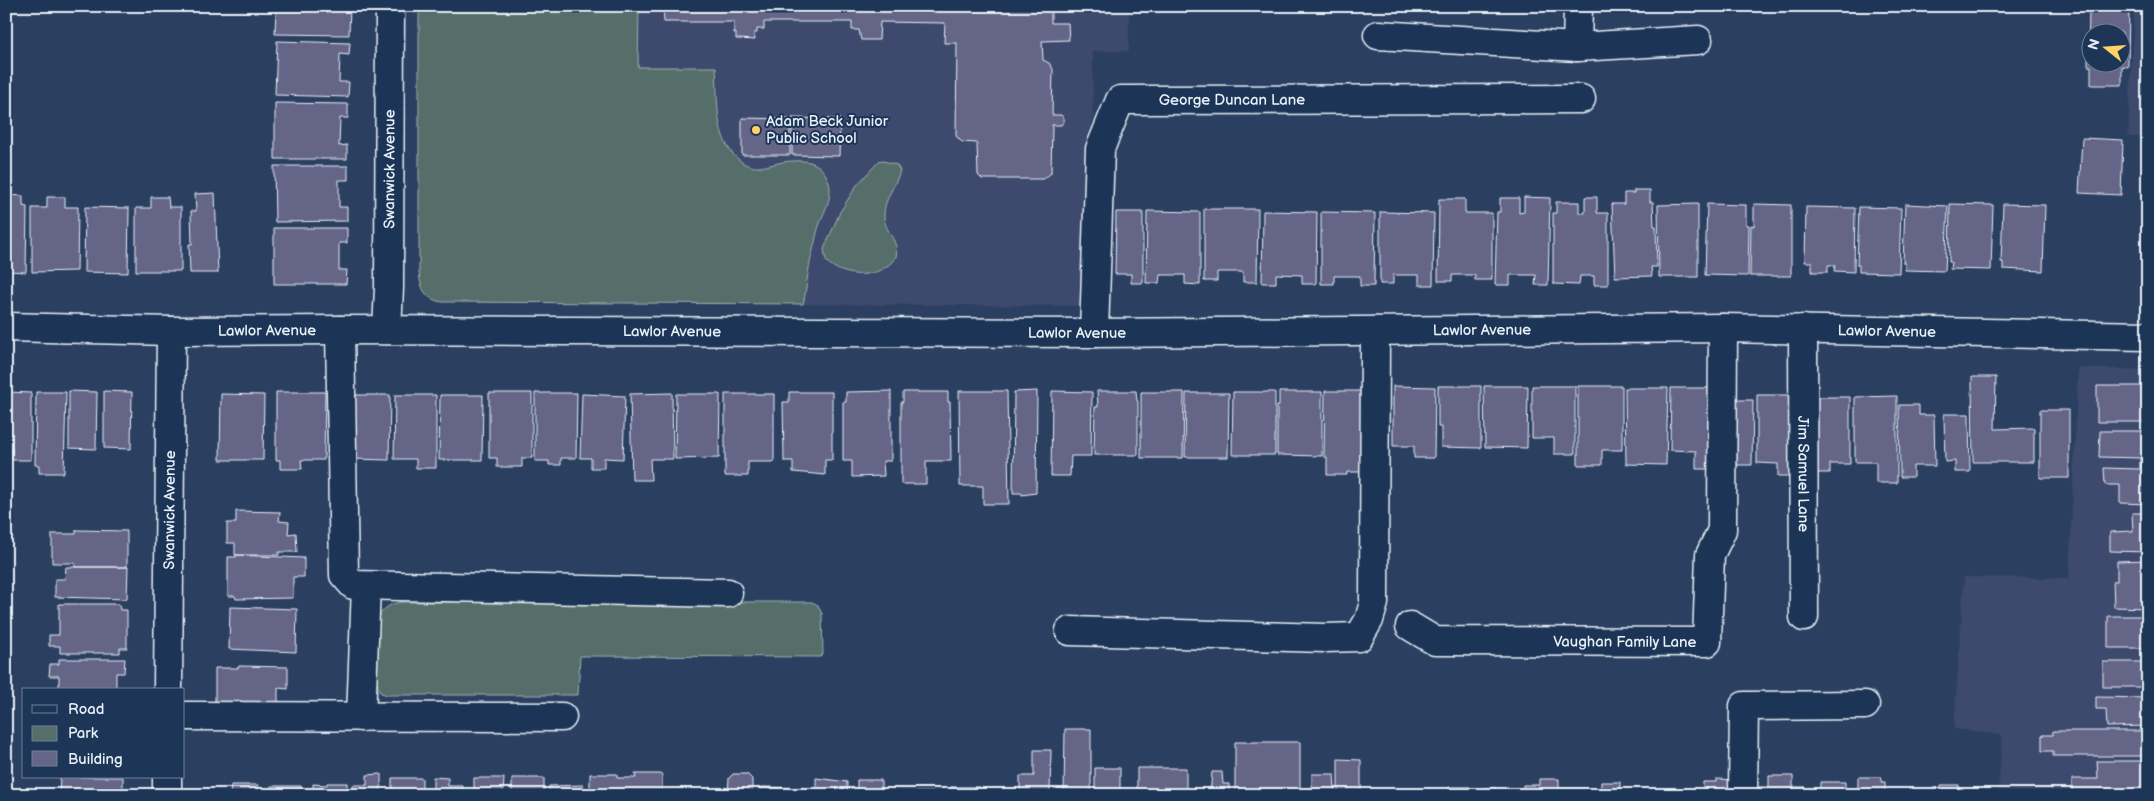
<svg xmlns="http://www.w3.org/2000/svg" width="2154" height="801" font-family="'Balsamiq Sans',sans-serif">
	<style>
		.built { fill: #3c4a6d }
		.green { fill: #566e6b; stroke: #9fb0b2 }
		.building { fill: #656588; stroke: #e8f1f8; fill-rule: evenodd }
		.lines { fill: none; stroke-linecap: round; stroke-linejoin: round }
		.minor-casing { stroke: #e8f1f8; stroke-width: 31 }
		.minor { stroke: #1d3557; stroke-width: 28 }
		.poi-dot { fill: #ffd166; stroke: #1d3557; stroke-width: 2 }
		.labels { text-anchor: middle; stroke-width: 4; stroke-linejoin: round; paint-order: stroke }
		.street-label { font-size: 15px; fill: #e8f1f8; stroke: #1d3557 }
		.poi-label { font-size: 15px; fill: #e8f1f8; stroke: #1d3557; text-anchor: start }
	</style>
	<rect width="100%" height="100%" fill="#2b3f61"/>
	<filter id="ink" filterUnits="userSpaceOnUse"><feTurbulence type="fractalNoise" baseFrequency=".02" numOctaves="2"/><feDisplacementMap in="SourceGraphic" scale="10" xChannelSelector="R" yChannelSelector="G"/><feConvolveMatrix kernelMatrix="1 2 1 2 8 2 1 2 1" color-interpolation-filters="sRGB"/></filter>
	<g filter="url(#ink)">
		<path class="built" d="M419 6H1129V51H1093L1092 306 442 302 433 301 425 293 420 284 419 271Z
			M2134 6H2148V137H2128Z
			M2078 368 2148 370V795H1998L2002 735 1954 729 1964 577 2069 578Z"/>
		<path class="green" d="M419 6H639L638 67H716C718 94 714 134 734 155 755 178 769 161 794 161 805 160 818 162 824 172 839 194 822 211 817 233 814 247 810 260 808 274 806 284 806 294 803 304L442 302C425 299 420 288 419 271Z
			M880 160 897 165 900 171C896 185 883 201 884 216 884 231 900 241 896 257 881 279 845 280 826 261L824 249 840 212 857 185Z
			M401 602H812L818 605 822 614 823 654 820 657 580 656 578 695H388L381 693 378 687C375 661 362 607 401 602Z"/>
		<path class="building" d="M276 6 350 7 349 35 275 34Z
			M663 6H1051V23H1068L1069 40 1042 41 1043 60 1049 63 1053 69 1052 115H1061L1064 118V122L1061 125H1052L1051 173 1044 179H982L978 175 977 143 962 142 956 136 957 43H944L945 23 880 22 879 40H861L859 30H852V22H764V29H757V33H754L755 40 738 39H736V33H734V22H664Z
			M2089 6H2129L2128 67 2122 66V85H2091V66H2088ZM2092 32H2122V62H2092Z
			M2143 6H2148V65H2143Z
			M277 41 350 43 349 55 340 54 339 82H349L348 97 275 95Z
			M275 103 348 104V118H340L339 146 347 145V159H275Z
			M742 118 790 119V155H742Z
			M792 118 840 119 839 156 792 155Z
			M2082 138 2123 140 2121 195 2079 193Z
			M274 166H348V180H339V207H347V221L275 222Z
			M1634 190H1650V202H1653L1654 226H1656L1657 267H1651L1652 276 1615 277 1612 204H1624V193H1634Z
			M215 193 218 273H190L189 244H192L191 211H196L195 194Z
			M6 195 23 196V206L27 207 26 272 6 271Z
			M47 197H65V207H78L77 271 32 272V208H47Z
			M151 197H168L169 207H181V271H136V208H151Z
			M1524 197 1550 198 1548 285H1535L1536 275H1510V285H1495L1497 212H1500V198H1519V213L1524 212Z
			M1585 197H1597V213H1608V285H1594V276H1580L1579 285 1553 284V213H1556V202H1579V213H1585Z
			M1439 199H1465V213H1492V280H1475V275H1452V281H1438Z
			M1698 204V277H1659L1658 205Z
			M1707 204 1746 205V225H1749L1748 276 1705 275Z
			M1754 204 1791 205V276H1750L1751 225 1754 226Z
			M1905 204 1948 206 1945 271 1905 270V263H1903Z
			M1950 204 1993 205 1991 270 1950 269 1951 262H1949Z
			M2003 204 2045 205 2043 271 2003 269V262H2001Z
			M85 207 129 208 128 273 84 272Z
			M1806 207 1855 208 1854 272 1834 271 1835 265H1828V272H1812V262H1805Z
			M1859 207 1901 208 1899 273 1859 272V265H1857Z
			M1204 209H1258L1257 282H1243V272H1217V281H1204Z
			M1147 211 1200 212V285L1185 284V275H1160L1159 283H1146Z
			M1263 211 1317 212 1316 284H1302V275L1276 274V283H1262Z
			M1116 212H1143V283H1131V274H1115Z
			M1321 212 1375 213 1374 286H1360V276H1334V284H1321Z
			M1380 212 1434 213 1433 285H1419V275H1393V284H1380Z
			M274 228H347V243H339V270H347L346 284H274Z
			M1972 377H1996L1995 429 2034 428V462H1973Z
			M1393 386 1435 387 1434 458H1414V446H1393Z
			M1438 386H1481V448L1441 447V427H1438Z
			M1484 386H1528L1527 448 1485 447Z
			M1532 386H1575V454H1554V438H1532Z
			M1578 386H1622V450H1602V465H1578Z
			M2097 386H2148V422H2097Z
			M1625 388H1668L1666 465 1626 464Z
			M1671 388H1713L1712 469H1696V451L1670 450Z
			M69 391 97 392 96 449 69 448Z
			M104 391 132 392 131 449 104 448Z
			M891 391V461H883L884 476 852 477V461H843V402H846V392Z
			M959 391H1007L1009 504H983V486H960Z
			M1037 391 1036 493 1022 495V493H1013L1014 392Z
			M1052 391 1092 392 1091 456H1071L1070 476H1051Z
			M1097 391H1136L1137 401H1138V455H1094L1095 407H1098Z
			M1325 391H1368L1362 472H1347V475H1327V457H1324Z
			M6 392 31 393V460H12V449H6Z
			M36 392H66L64 473H39V465H35Z
			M276 392H325L324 460H301L302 469H280V460H276Z
			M789 392H832V460H825V475L793 472V461H784L783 402H789Z
			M903 392H948V402H950L951 461H926V484H901V402H903Z
			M1141 392H1184L1183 458H1141Z
			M1233 392H1275V455H1232Z
			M1279 392H1322V456L1277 455V406H1279Z
			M489 393H532V458H522V467H497V458H489Z
			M535 393H577L576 458H561V465H549V461H535Z
			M672 393 673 459H650L651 480H632L630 394Z
			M1186 393H1229L1228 457H1185Z
			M221 394 264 395 263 460H220Z
			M582 394 625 396 623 459 604 458V468H591V458H580Z
			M676 394H720L719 458 675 459Z
			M725 394H774V462H748V476H725Z
			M351 395H390L389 460 351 459Z
			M395 395H436V468H416V459H394Z
			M440 395H483L482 460H439Z
			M1757 395H1798V476H1778V464L1757 463Z
			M1897 396V483H1876V462H1855V397Z
			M1808 397H1850V464H1830V473H1808Z
			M1730 400H1753L1752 465H1729Z
			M1899 405H1919V415H1934L1935 466H1913V477H1900Z
			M2040 410H2069V478H2040Z
			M1944 414H1969L1970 472H1955V461L1945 462Z
			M2100 431H2148V504L2120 503V485H2105L2104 468 2140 469V458L2099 457Z
			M236 511 280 512 279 521 289 522 288 534 296 533 297 552H279V555H235V543H227V523H236Z
			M2132 513H2148V552L2110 551V532L2133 531Z
			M76 530 127 531V567H75V563H52V534H76Z
			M236 555 304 558V577H293V598L236 599 235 596H228V557H236Z
			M2148 560V608L2114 607 2113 581H2117V561Z
			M66 567H128L127 599 55 597V579H65Z
			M59 604H119L120 610H127V648H120V653H60V646H49V635H59Z
			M230 607 297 609 296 652 229 649Z
			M2108 616H2148V648H2108Z
			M59 659H125L124 673H116V690H59V676H49L50 664H59Z
			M2103 662H2148V687H2103Z
			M239 666 288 667V689L278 688V707L215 706V668H238Z
			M2096 697 2148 698V726L2107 727 2106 709H2096Z
			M1065 729H1091V795H1064Z
			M2053 731H2148V756H2053V751H2042V735H2053Z
			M1235 742H1300V795H1235Z
			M1034 750H1051L1050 793H1053V795H1020V776H1034Z
			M1338 759 1361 760V795H1312V774H1334L1335 791H1338Z
			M2097 761H2148V795L2072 793V779H2098Z
			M1095 768H1120V795H1095Z
			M1137 768H1186V795H1137Z
			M1212 772H1222L1223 784H1229V795H1210Z
			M381 774V795H353V785H367V775Z
			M590 774H617V778H636L635 774H662V795H590Z
			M733 774H747L752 779V791H754V795H728L729 778Z
			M1769 776H1793V787H1805V795H1759V787H1769Z
			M60 777H123V795H59Z
			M433 777 448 778V786H463V795H433Z
			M1858 777H1882L1881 782H1885V795H1858Z
			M392 778H422V795H392Z
			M474 778H504L503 795H474Z
			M512 778H544V795H512Z
			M816 778 847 782V794L816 795Z
			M1539 779H1559V795H1523V785H1539Z
			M1716 779 1738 780V795H1703V782H1716Z
			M857 780H881V795H857Z
			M1601 782H1620V795H1601Z
			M1820 782H1845V793H1855V795H1809V793H1820Z
			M327 783H347V795H313V784L327 785Z
			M231 785H258V795H230Z
			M583 785V795H549V786Z
			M1941 785H1959V795H1941Z
			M271 786H301L300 795H271Z
			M761 787 806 788V795H761Z
			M951 787H980V795H951Z
			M1449 787H1470V795H1449Z
			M1485 788H1496L1495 795H1485Z
			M1561 789H1587L1591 795H1561Z
			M663 791H691V795H663Z
			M1962 791 1990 792V795H1962Z
			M700 792H726V795H700Z
			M892 792H941L942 795H892Z
			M995 792H1016V795H995Z
			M1377 793H1411V795H1377Z
			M1652 794H1691V795H1652Z"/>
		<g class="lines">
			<defs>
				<g id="minor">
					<path d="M1378 35 1577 47 1698 40"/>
					<path d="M1577 47 1578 6"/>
					<path id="s1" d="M6 327 171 331 340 330 1094 333 1723 328 2148 336"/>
					<path id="s2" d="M1803 329 1804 617"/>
					<path d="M340 330 344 575 353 585 728 593"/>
					<path id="s3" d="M387 330 389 288 390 6"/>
					<path id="s4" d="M1094 333 1100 149 1120 100 1581 99"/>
					<path id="s5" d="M1410 626 1435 641 1707 642 1710 555 1722 530 1723 328"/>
					<path d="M1070 631 1325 638 1359 637 1369 620 1374 603 1375 331"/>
					<path id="s6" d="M168 690 171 331"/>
					<path d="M184 716 562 717"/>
					<path d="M361 717 366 586"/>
					<path d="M167 795V777"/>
					<path d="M1743 795 1744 706 1865 705"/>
				</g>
			</defs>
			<use href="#minor" class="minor-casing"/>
			<use href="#minor" class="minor"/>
		</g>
	</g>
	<circle class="poi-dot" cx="756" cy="130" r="5"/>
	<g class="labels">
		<g class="street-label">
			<text dy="5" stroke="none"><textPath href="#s4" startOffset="349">George Duncan Lane</textPath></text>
			<text dy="5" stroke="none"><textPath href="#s3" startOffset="161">Swanwick Avenue</textPath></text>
			<text dy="5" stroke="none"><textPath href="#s1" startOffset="261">Lawlor Avenue</textPath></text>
			<text dy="5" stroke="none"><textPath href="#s1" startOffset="1476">Lawlor Avenue</textPath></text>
			<text dy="5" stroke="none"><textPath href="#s1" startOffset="666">Lawlor Avenue</textPath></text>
			<text dy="5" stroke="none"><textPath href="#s1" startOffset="1881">Lawlor Avenue</textPath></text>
			<text dy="5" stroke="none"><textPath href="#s1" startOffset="1071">Lawlor Avenue</textPath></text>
			<text dy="5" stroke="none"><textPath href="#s2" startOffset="145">Jim Samuel Lane</textPath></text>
			<text dy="5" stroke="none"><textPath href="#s6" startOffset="180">Swanwick Avenue</textPath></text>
			<text dy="5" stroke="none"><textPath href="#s5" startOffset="219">Vaughan Family Lane</textPath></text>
		</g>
		<g class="poi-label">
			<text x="766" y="126">Adam Beck Junior<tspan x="766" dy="17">Public School</tspan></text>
		</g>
	</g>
	<rect width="2154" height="801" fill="none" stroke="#1d3557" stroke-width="25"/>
	<rect x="12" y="12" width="2129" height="776" fill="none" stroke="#e8f1f8" stroke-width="2" filter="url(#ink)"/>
	<rect x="22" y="688" width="162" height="90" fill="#1d3557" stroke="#6e8097"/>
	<rect x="32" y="705" width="25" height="8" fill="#1d3557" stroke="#6e8097"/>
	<text x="68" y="714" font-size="15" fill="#e8f1f8">Road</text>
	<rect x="32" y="726" width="25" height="15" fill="#566e6b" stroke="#6e8097"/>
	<text x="68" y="738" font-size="15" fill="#e8f1f8">Park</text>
	<rect x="32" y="751" width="25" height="15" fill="#656588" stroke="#6e8097"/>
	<text x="68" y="764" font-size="15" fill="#e8f1f8">Building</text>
	<g transform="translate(2106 48) rotate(287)"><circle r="24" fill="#1d3557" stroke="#6e8097"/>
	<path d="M0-4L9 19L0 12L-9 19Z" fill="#ffd166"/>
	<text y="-8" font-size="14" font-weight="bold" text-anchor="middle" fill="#e8f1f8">N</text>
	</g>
</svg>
